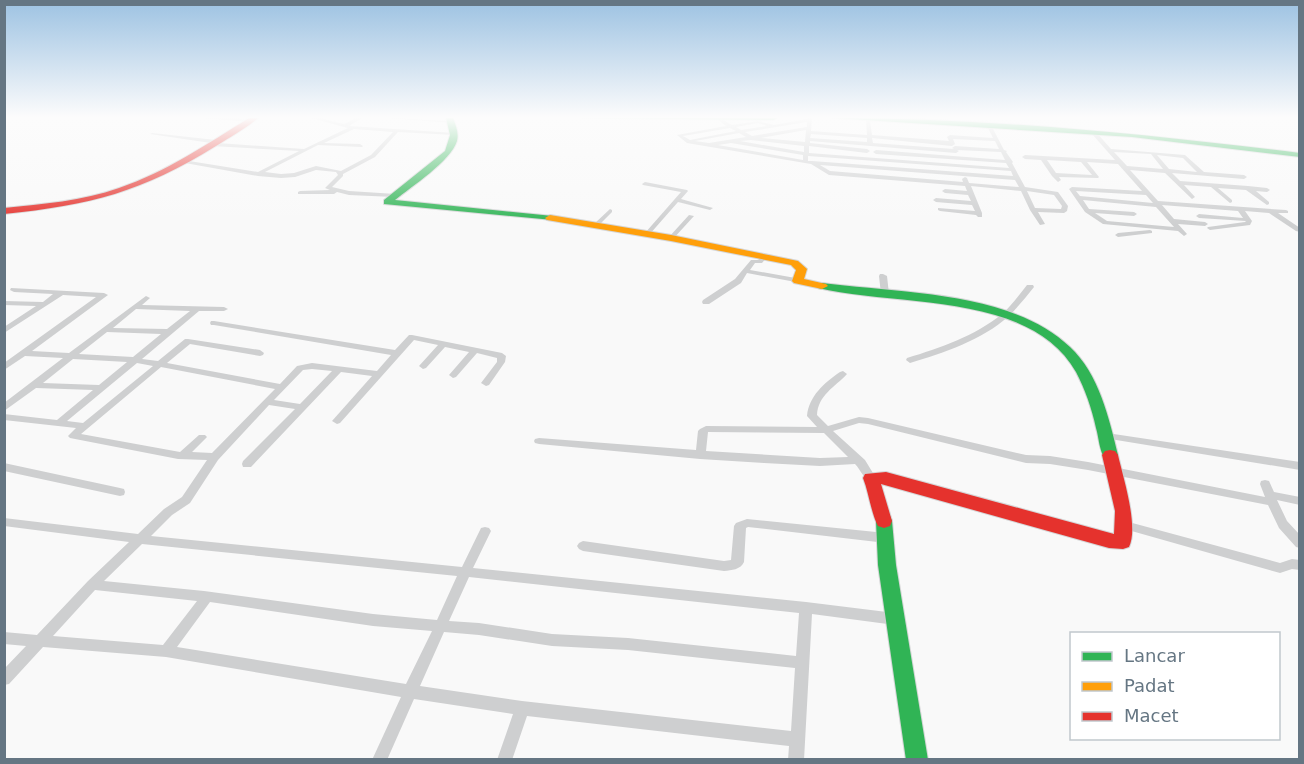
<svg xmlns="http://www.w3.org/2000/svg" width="1304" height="764" font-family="'DejaVu Sans',sans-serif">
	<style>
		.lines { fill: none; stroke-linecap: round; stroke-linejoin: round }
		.fast-casing { stroke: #d5d6d7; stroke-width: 2 }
		.slow-casing { stroke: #d5d6d7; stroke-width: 2 }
		.jam-casing { stroke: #d5d6d7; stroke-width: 2 }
		.street { fill: #cecfd0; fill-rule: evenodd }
		.fast { fill: #30b455; fill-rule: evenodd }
		.slow { fill: #ff9f0a; fill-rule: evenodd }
		.jam { fill: #e5322d; fill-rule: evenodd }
	</style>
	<rect width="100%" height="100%" fill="#f9f9f9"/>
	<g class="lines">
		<defs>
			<path id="fast" d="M446 118H453C456 126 459 133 457 141 451 161 411 187 395 200L553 216V220L384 204V200L445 151 450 135Z
				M582 118H777L774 120Z
				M833 118C989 118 1145 134 1300 153V157L1132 137Z
				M822 283C899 293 1012 291 1070 347 1099 374 1109 418 1118 455L1115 459H1105C1099 450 1099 438 1096 428 1092 409 1085 389 1076 372 1030 291 896 307 818 288V284Z
				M884 514 890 516 892 521 896 565 928 760H906L878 565 876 521 878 516Z"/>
			<path id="slow" d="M550 215 671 235 798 261 807 269 804 279 826 284 828 286 822 289 794 283 792 281 796 270 791 265 671 241 547 220 545 218Z"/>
			<path id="jam" d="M249 118H258C245 129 230 137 216 146 142 192 91 205 4 214V208C43 204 82 201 119 188 166 172 207 144 249 118Z
				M1110 450 1115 451 1118 455C1123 477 1139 527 1129 547L1123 549 1109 548 881 484 892 521 890 526 884 528 878 526C871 513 869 493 863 478L865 474 886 472 1114 534 1115 511 1102 455 1105 451Z"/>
		</defs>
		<use href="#fast" class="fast-casing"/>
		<use href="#slow" class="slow-casing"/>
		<use href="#jam" class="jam-casing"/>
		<path class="street" d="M203 118H233L252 121 250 122Z
			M311 118H320L344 124 356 118H362L349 126 455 133 457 134 455 135 398 132 375 157 343 174V176L332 187 349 191 396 194V196L394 197 349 195 337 192 334 194H298V192L300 191 330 190 325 188 338 175 336 172 316 170 295 177 281 178 258 176 185 163 183 162V160L258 172 299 151 212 146 209 144 211 143 150 134 152 133 216 140 218 143 304 149 348 128ZM354 129 393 132 371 155 341 171 316 166 294 173 281 174 265 172 318 145 362 147 363 146 360 144 324 143Z
			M388 118 452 121 454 122 452 123Z
			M716 118H720L732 125 758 121 774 125 812 118 811 131 867 135 866 121 868 120 870 121 872 135 949 141 947 137 950 135 993 138 987 126 991 125 1004 150 1007 151 1006 152 1013 162 1012 163 1025 187 1058 192 1068 206 1067 211 1064 213 1038 212 1045 224 1040 225 1030 210 1021 191 971 186 982 213V217H978L976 215 940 211 938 210V208L975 211 972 205 936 202 933 200 936 198 971 201 968 195 945 193 942 191 945 189 967 191 965 186 829 175 811 164 687 143 677 135 726 126ZM807 122V127L752 136 745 132ZM758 123 767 126 741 130 736 127ZM730 128 736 131 690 140 683 136ZM806 130 805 142 761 138ZM739 133 746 137 709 143 695 141ZM811 134 867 138V142L810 138ZM872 138 952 146 955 144 953 139 995 141 999 149 955 146 952 148 954 149 873 143ZM751 140 804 146V152L740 141ZM810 141 956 153 959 151 957 150 1001 152 1005 160 876 150 873 152 876 154 1006 163 1009 168 809 153V146L867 153 870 151 867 149 810 143ZM731 143 803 155V160L718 145ZM808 156 1011 171 1013 176 812 161H808ZM820 165 1015 180 1019 187 969 183 967 178 965 177 962 179 963 182 830 171ZM1027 191 1054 195 1062 206 1061 209 1035 208Z
			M1092 132H1096L1111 149 1185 155 1204 172 1244 175 1247 177 1244 179 1172 173 1180 181 1248 186 1267 188 1270 190 1267 192 1256 191 1269 202V204L1267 205 1246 190 1218 188 1232 200V202L1230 203 1211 187 1184 185 1195 197 1192 199 1165 173 1130 170 1158 201 1286 210 1288 211V213H1278L1300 228V232L1296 231 1269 213 1245 211 1252 221 1250 225 1210 230 1207 228 1208 227 1245 222 1246 221 1199 218 1196 216 1199 214 1243 218 1238 211 1162 205 1174 219 1205 222 1208 224 1205 226 1178 224 1187 234 1184 236 1178 231 1103 224 1085 212 1069 189 1072 187 1142 191 1118 164 1087 162 1099 177 1098 178 1059 177 1061 180 1058 182 1052 176 1041 160 1025 159 1022 157 1025 155 1115 160 1092 134ZM1114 152 1151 154 1163 169 1127 166ZM1157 155 1183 158 1197 172 1169 169ZM1047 160 1081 162 1092 175 1056 173ZM1076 191 1146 195 1153 203 1080 196ZM1083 200 1156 207 1174 227 1107 221 1095 213 1134 216 1137 214 1134 212 1089 209Z
			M645 182 687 190 688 191 681 199 713 208 710 210 678 202 649 235H645V233L681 192 643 185 642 184Z
			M610 209 612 210V212L598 226H594V224Z
			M689 215 694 216 673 239H669V237Z
			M1150 230 1152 231V233L1118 237 1115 235 1118 233Z
			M764 255 767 257 762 263H755L750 270 801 279V283L747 273 741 283 709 304H703L702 302 703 300 735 279 751 260H758Z
			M880 274H883L887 276 889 294 888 296H882L881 294 879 276Z
			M1027 285H1033L1034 287C1026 297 1018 307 1009 316 982 340 944 353 910 363L906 360 907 358C940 348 975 336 1002 314 1011 306 1019 295 1027 285Z
			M11 288 104 293 108 295 32 351 69 353 146 296 150 298 142 305 224 307 228 309 224 311H199L142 359 158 361 185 339H188L260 350 264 353 263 355 260 356 190 344 167 363 280 384 297 366 312 363 377 371 391 355 214 325H211L210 323 211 321H214L395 350 409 335H412L502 353 506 356 505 362 489 385 486 386 481 383 497 362V358L477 353 456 377 453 378 449 375 469 352 445 347 426 368 423 369 419 366 438 345 414 340 340 423 337 424 332 421 372 376 341 372 251 467H243L242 464 243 461 295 409 269 405 218 460 190 503 172 515 151 536 462 567 481 528 485 527 489 528 491 531 473 568 806 602 895 613 900 615 901 619 900 623 895 625 812 614 804 760H788L789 746 527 716 512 760H497L513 714 414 699 387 760H372L401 697 166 657 43 647 9 684 4 685V669L26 646 4 644V632L37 635 88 581 129 542 4 526V518L138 534 164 509 182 497 207 460 178 459 70 438 68 436 76 428 4 420V414L57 420 93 390 36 388 4 411V403L63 358 25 356 4 370V363L96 297 63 295 4 333V327L36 306 4 305V301L43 302 53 294 14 292 10 290ZM136 309 190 311 167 329 113 328ZM107 332 161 334 133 357 79 354ZM73 359 127 362 99 385 43 383ZM137 363 153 366 83 423 67 421ZM161 367 275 389 212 453 192 452 207 437 205 435H199L180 452 81 434ZM312 369 332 371 300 404 274 400 303 370ZM142 544 457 576 437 620 373 614 204 591 104 581ZM469 577 799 613 796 656 628 638 552 634 479 623 449 621ZM95 590 197 601 163 645 53 636ZM210 602 373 626 432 631 406 684 177 647ZM444 632 479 635 552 646 628 650 795 668 791 731 522 701 420 686Z
			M843 371 847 374C835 387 818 395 817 415L828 426 859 417 868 418 1026 455 1050 456 1088 462 1265 497 1260 484 1261 481 1265 480 1269 481 1274 492 1300 497V505L1277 500 1287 521 1300 535V548L1296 547 1279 528 1268 505 1088 470 1050 464 1026 463 868 424 859 423 833 431 865 460 876 478 875 481C865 483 861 470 855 464L820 466 764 463 700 459 539 444 535 443 534 441 535 439 539 438 696 450 698 431 700 429 706 426 817 427 807 416C809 396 824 383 840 372ZM708 432 824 433 848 457 820 458 706 451Z
			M1107 433 1300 462V470L1104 438 1102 436 1104 434Z
			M4 463 120 488 124 489 125 492 124 495 120 496 4 471Z
			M747 519 886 533 890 535 892 538 890 541 886 543 748 527 746 528 744 562C740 570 732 570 724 571L583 551 579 549 577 546 579 543 583 541 724 561 731 560 734 526 736 523Z
			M1125 521 1280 563 1292 559 1300 560V570L1292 569 1280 573 1121 528 1119 525 1121 522Z"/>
		<use href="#fast" class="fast"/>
		<use href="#slow" class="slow"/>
		<use href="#jam" class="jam"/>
	</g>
	<linearGradient id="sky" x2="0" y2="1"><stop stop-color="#9dc2e2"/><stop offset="0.52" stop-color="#fcfcfc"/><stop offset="1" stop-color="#fcfcfc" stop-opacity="0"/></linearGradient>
	<rect width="1304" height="225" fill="url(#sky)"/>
	<rect width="1304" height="764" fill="none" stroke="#657683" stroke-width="12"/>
	<rect x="1070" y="632" width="210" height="108" fill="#ffffff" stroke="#c1c8cd" stroke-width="1.5"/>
	<rect x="1082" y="652" width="30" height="9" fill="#30b455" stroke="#c1c8cd" stroke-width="1.5"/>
	<text x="1124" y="662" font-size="18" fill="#657683">Lancar</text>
	<rect x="1082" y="682" width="30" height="9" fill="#ff9f0a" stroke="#c1c8cd" stroke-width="1.5"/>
	<text x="1124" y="692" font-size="18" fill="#657683">Padat</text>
	<rect x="1082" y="712" width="30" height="9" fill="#e5322d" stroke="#c1c8cd" stroke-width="1.5"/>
	<text x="1124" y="722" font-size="18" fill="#657683">Macet</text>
</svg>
